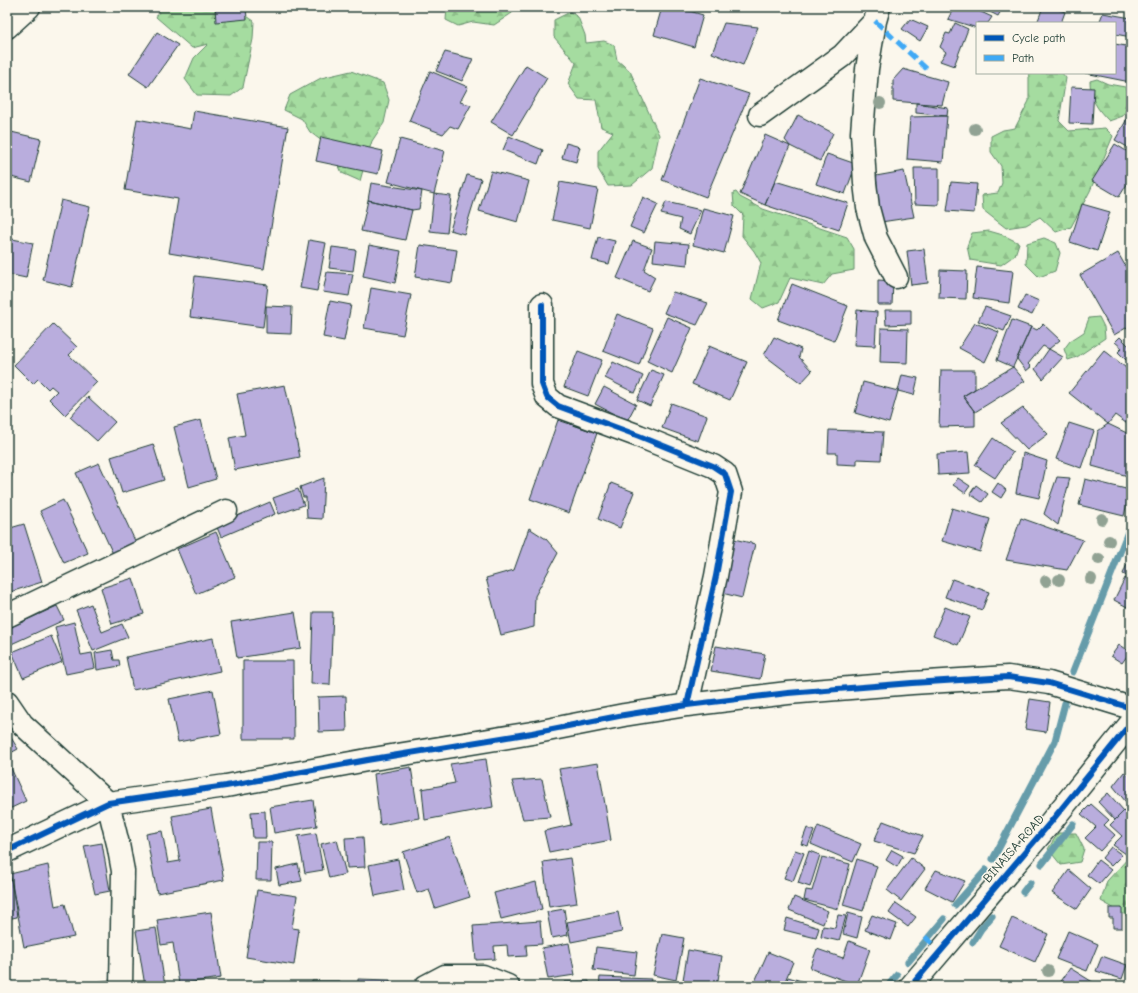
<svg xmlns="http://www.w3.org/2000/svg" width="1138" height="993" font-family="'Comic Neue',sans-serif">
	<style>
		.forest { fill: url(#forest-firs); stroke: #628c6a }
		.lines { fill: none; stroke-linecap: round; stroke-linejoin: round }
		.stream { stroke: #669caa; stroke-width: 7 }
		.building { fill: #b9addd; stroke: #1f3d34 }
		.street-casing { stroke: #1f3d34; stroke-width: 25 }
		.secondary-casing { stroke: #1f3d34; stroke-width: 25 }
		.street { stroke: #fbf7ec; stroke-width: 22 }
		.secondary { stroke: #fbf7ec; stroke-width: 22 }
		.quiet { stroke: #3fa9f5; stroke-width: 5; stroke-dasharray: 10 5; stroke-linecap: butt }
		.cycleway-casing { stroke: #fbf7ec; stroke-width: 8 }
		.cycleway { stroke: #0057b8; stroke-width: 6 }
		.tree { fill: #91a293 }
		.labels { text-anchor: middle; stroke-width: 3; stroke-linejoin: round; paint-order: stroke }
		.street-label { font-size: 13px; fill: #1f3d34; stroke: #fbf7ec }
	</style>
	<defs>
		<pattern id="forest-firs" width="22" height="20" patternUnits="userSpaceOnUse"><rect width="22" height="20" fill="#a5dca0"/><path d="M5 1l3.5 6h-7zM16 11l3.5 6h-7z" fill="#8ebe8a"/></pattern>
	</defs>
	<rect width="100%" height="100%" fill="#fbf7ec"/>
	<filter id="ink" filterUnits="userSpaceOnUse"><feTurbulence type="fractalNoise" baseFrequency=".025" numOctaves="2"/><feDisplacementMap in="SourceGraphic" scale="8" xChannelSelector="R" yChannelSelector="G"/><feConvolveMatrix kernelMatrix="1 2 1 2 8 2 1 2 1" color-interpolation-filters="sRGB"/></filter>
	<g filter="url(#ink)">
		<path class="forest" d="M162 7H198C207 13 216 6 226 7 237 8 245 15 254 21L253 39 243 87 231 96 197 95 185 79 194 58 208 44 192 48 156 17Z
			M447 7H514L512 13 494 25 473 22 458 26 446 20Z
			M570 12 578 17 585 35 586 43 604 41 614 45 617 60 630 71 659 135 652 168 632 185 608 186 598 169V151L613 132 601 127 596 100 579 99 568 84 576 63 554 37V20Z
			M351 71 383 83 389 100 384 123 372 141 365 163 360 181 342 173 331 148 310 132 302 119 284 110 290 95 321 78Z
			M1029 73H1062L1066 78 1059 121 1069 131 1105 128 1113 136 1090 191 1071 227 1056 232 1040 217 1026 225 1006 228 983 210 982 195 998 193 1002 183 1001 166 991 152V136L1003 130 1015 128 1029 101Z
			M1097 79 1108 84 1125 87 1131 96V101L1123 116 1109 121C1097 109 1090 99 1090 81Z
			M736 192 740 197 763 209 847 237 854 249V270L832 274 823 285 790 278 779 302 763 308 752 299 761 263 754 251 742 236 743 215 734 206 733 193Z
			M989 231 1003 235 1019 243 1015 255 1001 265 970 260 967 246 972 233Z
			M1044 238 1056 243 1060 253 1055 271 1039 277 1026 264 1027 243Z
			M1099 317 1104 327 1105 338 1077 357 1068 360 1064 349 1070 341 1084 332 1089 318Z
			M1058 833H1076L1084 849 1080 862 1061 865 1048 849Z
			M1131 855V918L1101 901 1107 881Z"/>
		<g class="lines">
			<path class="stream" d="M1073 672 1131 524
				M993 859 1055 741 1065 703
				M1042 864 1073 824
				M1023 892 1030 883
				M955 905 986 870
				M973 942 981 929 992 916
				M908 962 944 919
				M888 986 897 975"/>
		</g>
		<path class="building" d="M215 7H246L247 19 216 22Z
			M662 7H676L703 15 694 47 654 35Z
			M954 7H970L992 17 988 23H977V28L948 19Z
			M980 7H1003L998 16Z
			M1043 7H1052L1065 12 1061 23H1037Z
			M1103 13 1131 18V37L1115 34V23H1099Z
			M910 19 928 27 920 41 902 29Z
			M724 23 758 27 743 65 712 53Z
			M955 23 968 29 954 66 940 61 946 52 940 47 946 33 950 34Z
			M157 32 178 45 148 87 129 74Z
			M1115 44 1131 47 1130 82 1085 73H1115Z
			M445 52 473 59 462 81 436 71Z
			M526 65 547 78 513 135 491 122Z
			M903 69 948 82 942 105 893 101V80Z
			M430 71 468 87 460 102 471 105 458 129 450 126 443 134 409 121Z
			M700 78 749 94 706 197 662 180Z
			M1071 87 1094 88 1092 124 1069 123Z
			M916 103 948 108 947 116 916 113Z
			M194 111 288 127 264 269 169 253 178 199 125 190 137 119 191 129Z
			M1131 112V149L1115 140Z
			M798 115 833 133 820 161 790 146 785 140Z
			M947 116 943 162 907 159 910 117Z
			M7 131 41 139 31 182 7 176Z
			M765 135 790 146 765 205 740 194Z
			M509 136 543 150 538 164 503 150Z
			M321 137 383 151 378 174 316 161Z
			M400 139 445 151 434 194 388 182Z
			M566 143 580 147 576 162 562 158Z
			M1115 144 1131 154V178L1119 197 1092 181Z
			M827 154 856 164 845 194 816 184Z
			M914 168H939V205L915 204Z
			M491 171 529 181 518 222 479 211Z
			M904 171 914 217 881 222 876 176Z
			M467 175 481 179 464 234 450 230Z
			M775 181 848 203 839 230 765 205Z
			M560 182 598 189 590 228 552 220Z
			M951 182 977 184 974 213 947 211Z
			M371 183 422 191 419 209 412 210 368 200Z
			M434 194 451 196 447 233 430 231Z
			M643 197 658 204 644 233 630 227Z
			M61 200 90 207 72 287 43 280Z
			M368 200 412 210 405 240 361 231Z
			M666 202 701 210 690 234 679 229 681 219 661 214Z
			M1082 204 1110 212 1097 251 1070 242Z
			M703 208 734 216 724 253 693 245Z
			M598 237 615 241 609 264 592 260Z
			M7 238 33 243 26 278 7 274Z
			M309 240 326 243 317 291 300 288Z
			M633 241 652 248 644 270 655 277 648 291 617 278Z
			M655 241 689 244 687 265 653 261Z
			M369 245 401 251 395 283 363 276Z
			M420 245 457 250 452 283 415 277Z
			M332 247 356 250 353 271 329 268Z
			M924 249 928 283 911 285 907 251Z
			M1118 253 1131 276V325L1114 335 1080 275Z
			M977 267 1013 271 1009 303 973 298Z
			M940 270 967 271 966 299 939 298Z
			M327 272 353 274 349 296 323 292Z
			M195 276 268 285 263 327 190 317Z
			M878 280 893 281 892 305H878Z
			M792 284 848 306 834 341 778 320Z
			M371 288 411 295 403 335 364 328Z
			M673 292 708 303 697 325 664 313Z
			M1025 295 1039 301 1032 315 1018 309Z
			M330 301 351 305 344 341 323 337Z
			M266 306 292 307 291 334 266 333Z
			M985 307 1011 316 1004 331 978 321Z
			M857 310 877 312 875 346 854 345Z
			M885 310H911V324L886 325Z
			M617 314 653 328 639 365 603 351Z
			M667 317 692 328 672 373 647 361Z
			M1012 320 1031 327 1013 367 997 360Z
			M975 323 999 332 985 362 959 348Z
			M53 324 77 347 69 355 97 382 65 415 49 399 57 391 51 386 48 389 38 379 33 384 14 365Z
			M1043 324 1060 340 1049 349 1043 346 1028 364 1031 367 1026 371 1017 359 1031 327 1037 330Z
			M881 328 908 329 907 363 880 362Z
			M774 337 801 349 799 357 812 371 801 383 764 355Z
			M1120 337 1129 346 1131 344V355L1126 360 1118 352 1122 348 1115 342Z
			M709 346 747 362 730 400 692 384Z
			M1049 349 1063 357 1043 379 1035 369Z
			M1104 350 1131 372 1130 426 1115 415 1108 424 1069 393Z
			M578 351 602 360 588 396 564 387Z
			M613 362 643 376 635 393 605 378Z
			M1013 367 1025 381 975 412 963 396Z
			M651 370 664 375 650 406 637 400Z
			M941 370H975V389L963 396 975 412V426L939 427Z
			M902 375 918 378 914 395 898 391Z
			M863 382 898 391 889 423 855 413Z
			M285 385 300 457 235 470 229 438 245 435 237 394Z
			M604 387 636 404 627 421 595 404Z
			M88 397 115 422 97 441 70 417Z
			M671 403 707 416 698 441 662 428Z
			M1023 408 1048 434 1027 450 1001 423Z
			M201 420 216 479 189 487 174 427Z
			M558 420 597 433 569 513 530 499Z
			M1069 423 1094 431 1081 468 1056 459Z
			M1108 424 1131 435V467L1128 476 1092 466 1098 431Z
			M829 430 883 432 881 460 857 459V465L837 464V453H828Z
			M993 438 1013 452 995 478 975 465Z
			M153 444 164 480 122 493 111 457Z
			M968 452 970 473 938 475 937 454Z
			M1023 453 1047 461 1039 498 1016 493Z
			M99 463 136 543 113 554 76 473Z
			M7 468 12 476 7 478Z
			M1057 477 1070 478 1058 525 1044 514Z
			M324 478 322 519 307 518 306 497H303L300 487Z
			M958 478 970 486 965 493 953 485Z
			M1085 479 1130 490 1124 516 1079 505Z
			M611 483 634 492 620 528 598 519Z
			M998 483 1006 490 1001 498 992 492Z
			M976 485 988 494 982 502 970 494Z
			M298 489 304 505 279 514 273 498Z
			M63 500 88 553 64 563 40 511Z
			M270 502 275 514 221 537 216 525Z
			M952 508 990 519 980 552 942 541Z
			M1021 518 1083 540 1067 570 1006 560Z
			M24 524 42 582 7 593V529Z
			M529 528 546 539 558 553 535 596 534 627 501 635 486 578 514 570Z
			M216 532 235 577 196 594 177 549Z
			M734 539 755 544 742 598 722 593Z
			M1127 564 1131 566V578L1123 574Z
			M133 578 144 614 112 624 101 588Z
			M1125 578 1131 581V609L1114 600Z
			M952 579 989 592 982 610 945 597Z
			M91 604 102 632 122 624 128 637 93 651 76 610Z
			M57 606 64 620 7 646V629Z
			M945 607 970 617 958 645 933 635Z
			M295 612 301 648 237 658 231 622Z
			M313 612H333L330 685 311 684Z
			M74 622 81 655 92 653 95 668 66 674 55 627Z
			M51 636 62 662 23 678 12 652Z
			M213 638 220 671 133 690 126 657Z
			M1119 645 1130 652 1122 663 1111 656Z
			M716 646 765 654 760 679 711 671Z
			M7 648 14 663 7 666Z
			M112 650 114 660H119L120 666 97 670 95 653Z
			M243 661H293L294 739H243Z
			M213 690 221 734 178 742 169 699Z
			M346 696 347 731 319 732 318 697Z
			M1030 699 1050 702 1046 732 1025 729Z
			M7 731 18 749 7 755Z
			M486 759 493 807 425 820 422 789 455 783 450 764Z
			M598 763 611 840 549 852 544 831 571 825 559 769Z
			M10 766 26 801 7 810V768Z
			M411 767 419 818 380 825 374 774Z
			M1124 772 1131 777V806L1130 807 1113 786Z
			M542 779 550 817 523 819 512 781Z
			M1108 793 1124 811 1115 820 1098 802Z
			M313 800 317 826 274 833 270 807Z
			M1091 804 1109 820 1104 825 1115 835 1100 851 1085 838 1096 827 1081 814Z
			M211 809 224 880 157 893 146 834 162 831 168 863 180 861 172 816Z
			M265 811 266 838H253L251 812Z
			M1124 811 1131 819V850L1126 854 1113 845 1122 836 1110 825Z
			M883 821 923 836 914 853 874 841Z
			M818 826 861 844 853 862 811 844Z
			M807 828 814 831 808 846 801 844Z
			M316 833 323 870 305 873 298 836Z
			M363 837 365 867 347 868 345 838Z
			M450 837 470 897 435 908 429 889 417 893 403 852Z
			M337 840 346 874 329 878 321 844Z
			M257 842H272L271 880H256Z
			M102 843 110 891 95 894 84 846Z
			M1111 847 1122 855 1111 866 1102 858Z
			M795 850 804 853 793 881 784 878Z
			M892 850 903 856 897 867 886 860Z
			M809 851 820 855 810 887 798 883Z
			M822 857 850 864 838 909 804 900 806 890 812 891Z
			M570 858 577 903 549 907 543 862Z
			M911 858 925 869 901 901 887 890Z
			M398 859 404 890 375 896 369 865Z
			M857 859 877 866 863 911 843 905Z
			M1098 860 1111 870 1099 884 1087 875Z
			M298 864 302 881 279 885 276 869Z
			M48 865 55 906 65 904 74 937 24 947 10 874Z
			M936 870 965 881 952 902 925 888Z
			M1069 870 1091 889 1077 909 1052 893Z
			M10 874 17 917 7 919V875Z
			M536 882 542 909 501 919 494 893Z
			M257 890 297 896 292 928 299 929 294 965 246 957Z
			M794 897 828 911 823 924 789 910Z
			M896 903 916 917 908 927 889 913Z
			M1109 908H1122V928H1113V918H1109Z
			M564 909 568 935 552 938 547 912Z
			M211 912 221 978 179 984 173 943 161 945 157 920Z
			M618 912 622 932 571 942 567 922Z
			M848 913 862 917 857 938 843 934Z
			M838 915 846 916 839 941 821 937 823 926 835 928Z
			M872 915 897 924 891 940 865 930Z
			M787 918 819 928 816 938 784 930Z
			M1012 918 1048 934 1035 962 999 946Z
			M540 921 542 944 526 945 527 956 508 957 507 945 494 946 495 959 476 960 473 926Z
			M156 928 165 986H145L136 931Z
			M1068 931 1098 944 1087 971 1056 959Z
			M662 934 684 938 676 980 653 975Z
			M849 941 870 949 857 985 810 968 817 949 843 958Z
			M569 943 575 975 548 979 542 948Z
			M596 947 637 952 634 975 593 970Z
			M688 950 722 956 717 986H682Z
			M768 952 793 962 783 986 775 983 774 986H753Z
			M1102 956 1127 965 1122 979 1096 971Z
			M1070 968 1099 986H1058Z
			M600 977 651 979 650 986H599Z
			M788 977 818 986H785Z
			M358 979 390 980V986H358Z
			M111 980V986H61Z
			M265 980V986H247V982Z
			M312 981H340V986H311Z
			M589 981V986H564V982Z"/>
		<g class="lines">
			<defs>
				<path id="street" d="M879 7 875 21 867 69 862 133 865 183 868 208 876 238 896 277
					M760 115 842 56 875 21
					M542 305V384L547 397 558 406 639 436 713 466 725 474 731 492 716 576 687 705
					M7 616 226 511
					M7 702 22 724 108 803 118 844 123 871 121 986
					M7 851 108 803 226 786 367 760 532 733 624 715 687 705 788 693 912 683 1008 677 1049 683 1131 708
					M426 986 445 976H483L508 986
					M911 986 1050 823 1131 723"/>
				<path id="secondary" d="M7 27 29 7"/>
			</defs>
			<use href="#street" class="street-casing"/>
			<use href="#secondary" class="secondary-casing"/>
			<use href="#street" class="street"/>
			<use href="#secondary" class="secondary"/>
			<path class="quiet" d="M875 21 929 71
				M925 937 932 943"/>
			<defs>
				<path id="cycleway" d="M542 305V384L547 397 558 406 639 436 713 466 725 474 731 492 716 576 687 705
					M7 851 108 803 226 786 367 760 532 733 624 715 687 705 788 693 912 683 1008 677 1049 683 1131 708
					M911 986 1050 823 1131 723"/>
			</defs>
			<use href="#cycleway" class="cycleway-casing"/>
			<use href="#cycleway" class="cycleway"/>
		</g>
		<g class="tree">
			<circle cx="880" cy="103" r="6"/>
			<circle cx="975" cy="129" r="6"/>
			<circle cx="1102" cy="519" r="6"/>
			<circle cx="1109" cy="541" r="6"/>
			<circle cx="1099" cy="559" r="6"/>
			<circle cx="1091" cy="579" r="6"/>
			<circle cx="1059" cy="580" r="6"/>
			<circle cx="1046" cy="581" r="6"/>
			<circle cx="1048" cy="971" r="6"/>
		</g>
	</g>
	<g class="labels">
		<g class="street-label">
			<text transform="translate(1013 848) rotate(-49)" y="5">BINAISA ROAD</text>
		</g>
	</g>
	<rect width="1138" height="993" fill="none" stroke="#fbf7ec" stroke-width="24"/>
	<rect x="12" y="12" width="1114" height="969" fill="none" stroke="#1f3d34" stroke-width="1.5" filter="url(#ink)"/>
	<rect x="976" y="22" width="140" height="52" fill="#fbf7ec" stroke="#a3ada2"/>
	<rect x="984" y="35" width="20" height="6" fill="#0057b8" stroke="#a3ada2"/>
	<text x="1012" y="42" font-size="12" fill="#1f3d34">Cycle path</text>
	<rect x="984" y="55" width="20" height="6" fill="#3fa9f5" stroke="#a3ada2"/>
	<text x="1012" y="62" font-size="12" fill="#1f3d34">Path</text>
</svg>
